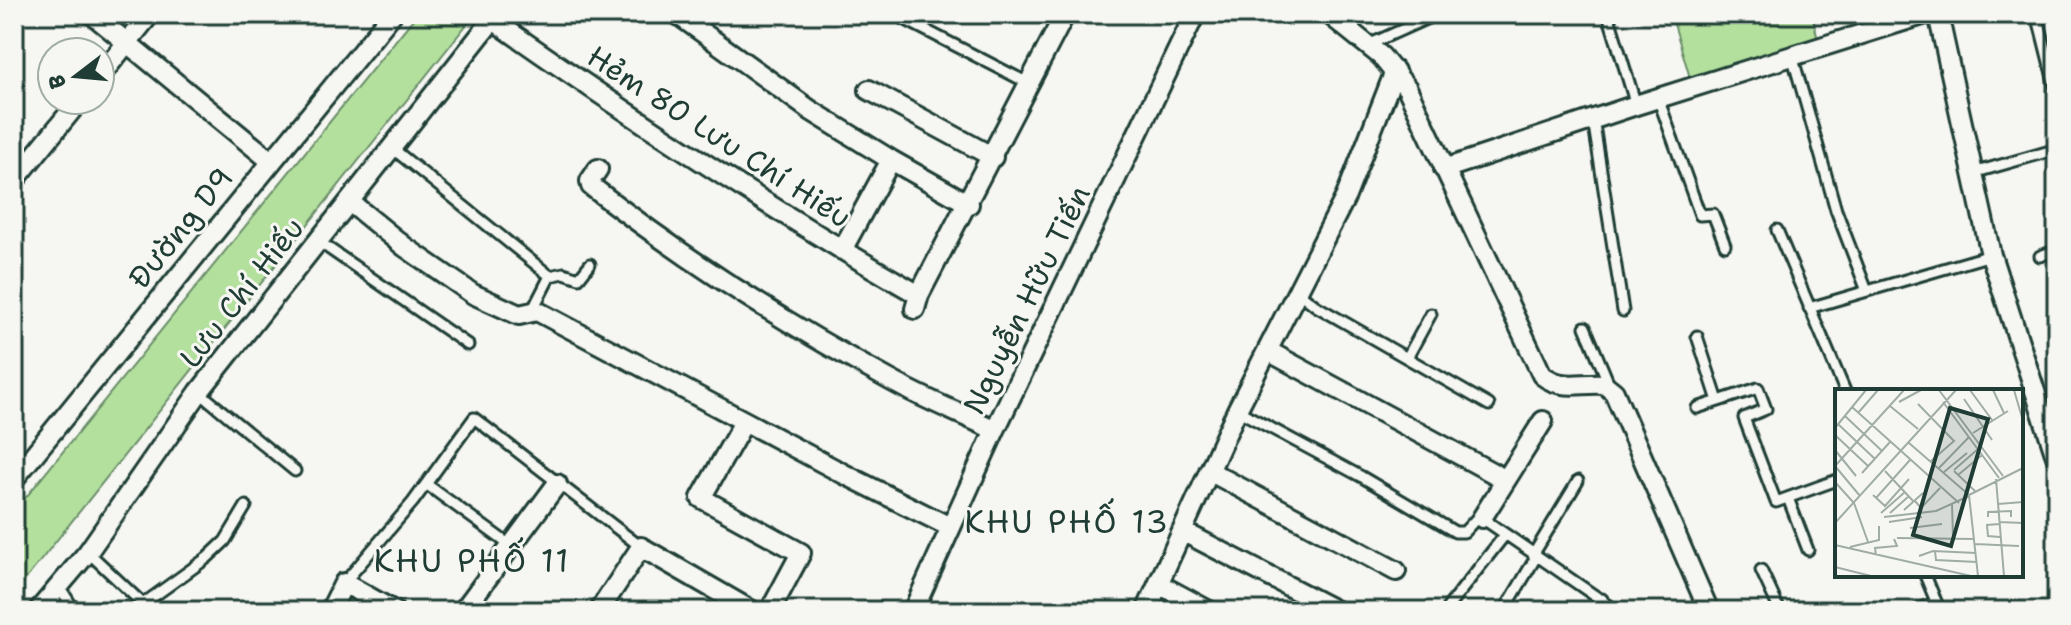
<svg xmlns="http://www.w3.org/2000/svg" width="2071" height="625" font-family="'Shantell Sans',sans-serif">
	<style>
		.green { fill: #b4e09e; stroke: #6a8e69; stroke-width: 2 }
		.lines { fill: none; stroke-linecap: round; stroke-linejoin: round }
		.service-casing { stroke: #1f3d34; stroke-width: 15 }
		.minor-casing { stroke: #1f3d34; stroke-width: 24 }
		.service { stroke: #f6f6f2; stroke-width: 9 }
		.minor { stroke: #f6f6f2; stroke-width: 18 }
		.labels { text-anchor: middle; stroke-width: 6; stroke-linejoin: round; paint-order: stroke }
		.street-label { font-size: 30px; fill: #1f3d34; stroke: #f6f6f2 }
		.neighbourhood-label { font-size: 32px; letter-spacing: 2px; fill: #1f3d34; stroke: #f6f6f2 }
		.inset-road { fill: none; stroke: #a0aca6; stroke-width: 2 }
		.view { fill: #1f3d34; fill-opacity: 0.15; stroke: #1f3d34; stroke-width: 4 }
		.inset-edge { fill: none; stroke: #1f3d34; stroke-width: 4 }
	</style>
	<rect width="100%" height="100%" fill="#f6f6f2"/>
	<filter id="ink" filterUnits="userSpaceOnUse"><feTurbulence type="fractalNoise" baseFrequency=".0125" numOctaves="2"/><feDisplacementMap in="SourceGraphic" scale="16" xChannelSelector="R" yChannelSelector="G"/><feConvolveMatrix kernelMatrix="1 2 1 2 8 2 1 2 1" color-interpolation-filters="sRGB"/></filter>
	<g filter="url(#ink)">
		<path class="green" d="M417 14H475L14 594V512Z
			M1671 14H1812L1818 40 1691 81Z"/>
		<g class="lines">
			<defs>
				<path id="service" d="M1608 14 1636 105
					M2037 14 2057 94
					M900 17 1028 83
					M1368 45 1437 14
					M1792 55 1836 210 1867 291
					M1658 98 1700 215 1713 214 1725 245
					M1593 119 1623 311
					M392 148 550 276 531 313
					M1973 173 2057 149
					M1777 230 1845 391
					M318 241 468 345
					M2040 256 2057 250
					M550 276 564 273 579 278 590 264
					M1299 293 1316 306 1489 405
					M1809 308 1991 255
					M1585 327 1609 384
					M1697 336 1718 401
					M1407 358 1431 314
					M199 392 295 471
					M1697 408 1758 388 1766 409 1744 418 1776 502 1837 480
					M1237 410 1362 477 1455 532H1464L1476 519 1482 518 1617 611
					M426 484 511 546
					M1788 498 1808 550
					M88 552 143 604 207 558 225 541 246 506
					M1533 555 1578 481
					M1761 570 1780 611
					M1925 575 1940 611
					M344 583 413 502 474 418 641 547
					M59 586 75 611
					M1448 607 1504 536
					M1504 611 1536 557
					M1594 611 1602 599
					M1914 611 1936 602"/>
				<path id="minor" d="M92 14 271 161
					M677 14 810 110 891 160 969 204
					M1329 14 1381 56 1407 88 1542 375C1563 391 1580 382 1604 384L1614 392 1709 611
					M1938 14 1991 255 2057 459
					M493 20C631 117 773 211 919 295
					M100 76 150 14
					M869 90 993 157
					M598 169 590 181 591 186C685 260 785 323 890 380 924 399 960 413 995 430
					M1444 169 1636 105 1926 14
					M14 181 80 100
					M351 203 405 247 473 294 519 315 537 311 844 474 950 527
					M842 250 891 160
					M915 309 919 295 1065 14
					M1268 351 1506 480
					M744 422 701 498 801 553 770 611
					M1209 471 1396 571
					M14 479 392 14
					M1482 518 1543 421
					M1182 531 1336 611
					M1159 584 1209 611
					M38 611 88 552 199 392 497 14
					M330 611 344 583 394 611
					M463 611 557 484
					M599 611 641 547 752 611
					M913 611 995 430 1195 14
					M1146 611 1237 410 1346 196 1395 71"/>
			</defs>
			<use href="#service" class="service-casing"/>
			<use href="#minor" class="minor-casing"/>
			<use href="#service" class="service"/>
			<use href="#minor" class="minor"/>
		</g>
	</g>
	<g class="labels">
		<g class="street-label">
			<text transform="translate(719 137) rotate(33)" y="10">Hẻm 80 Lưu Chí Hiếu</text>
			<text transform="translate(181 228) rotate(-51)" y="10">Đường D9</text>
			<text transform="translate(242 293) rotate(-52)" y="10">Lưu Chí Hiếu</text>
			<text transform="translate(1027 300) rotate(-64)" y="10">Nguyễn Hữu Tiến</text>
		</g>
		<g class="neighbourhood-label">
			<text x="1067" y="533">KHU PHỐ 13</text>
			<text x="472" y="572">KHU PHỐ 11</text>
		</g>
	</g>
	<g transform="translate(1835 389)">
		<rect width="188" height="188" fill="#f6f6f2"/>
		<path class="inset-road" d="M104 1 168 87M135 1 157 31M158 1 169 24M179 1 188 32M129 10 157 51M64 13 86 1M108 13 164 89M83 15 119 52 96 72M55 17 83 40M17 18 124 114M23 24 43 1M10 27 47 62M3 35 40 70M0 39 31 1M138 44 173 22M0 46 33 77M74 54 134 106 143 187M0 61 21 87M0 77 69 1M0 77 25 107M104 79 134 48M119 81 143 60M50 82 79 113M119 82 140 102M109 83 132 64M27 84 55 53M123 86 147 66M161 90 169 187M0 93 18 113M38 106 50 117 74 90M134 106 188 79M41 109 75 71M80 112 86 119 105 99M19 114 33 153M117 115 118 148M163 115 188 113M69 121 88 104M46 124 70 103M55 124 74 107M49 128 101 122 134 107M153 128V123L176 122V128M54 133 87 128M164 133 188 134M0 134 121 1M164 135 152 136 153 147 165 148M75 139 107 135M62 149 139 150M140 155 184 157M0 156 136 187M15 158 44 151V137M100 162 101 171 142 173M41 166 40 159 62 157 59 150M84 167 98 162 141 164M0 178 36 187"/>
		<path class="view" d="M115 19 153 30 116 157 78 146Z"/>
		<rect width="188" height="188" class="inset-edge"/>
	</g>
	<rect width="2071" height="625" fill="none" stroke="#f6f6f2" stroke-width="48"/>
	<rect x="24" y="24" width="2023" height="577" fill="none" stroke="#1f3d34" stroke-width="3" filter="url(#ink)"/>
	<g transform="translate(76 76) rotate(254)"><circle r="38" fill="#f6f6f2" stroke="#a0aca6" stroke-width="2"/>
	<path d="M0-6L14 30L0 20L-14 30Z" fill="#1f3d34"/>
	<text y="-12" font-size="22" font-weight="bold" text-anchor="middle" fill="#1f3d34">B</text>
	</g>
</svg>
